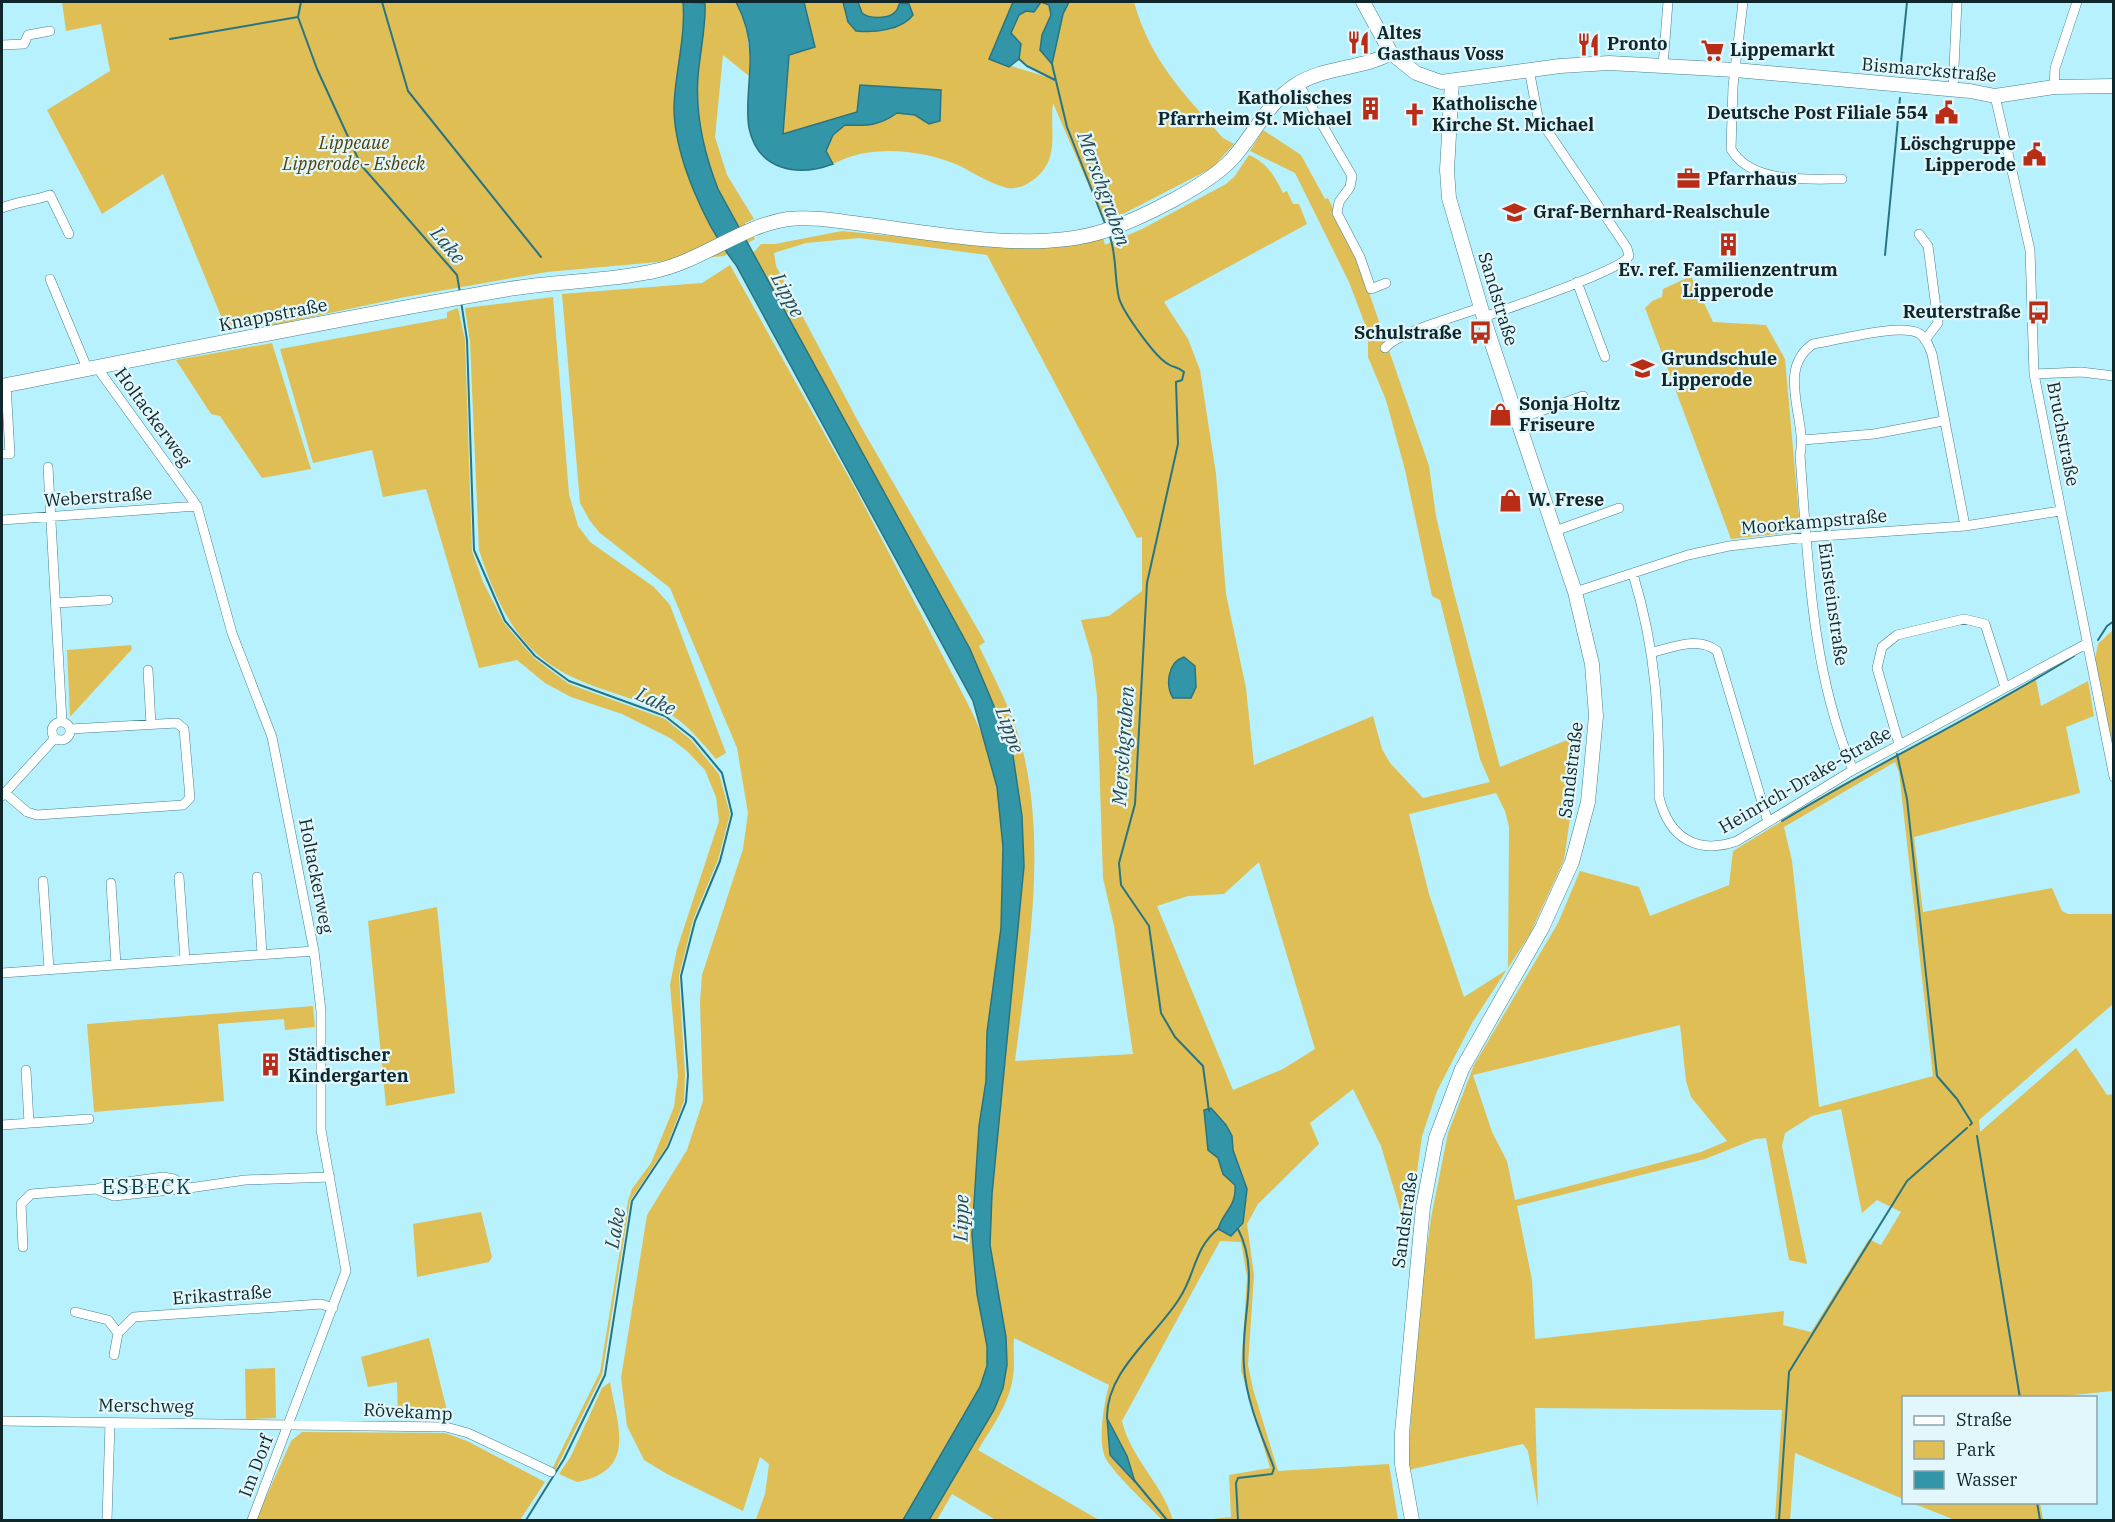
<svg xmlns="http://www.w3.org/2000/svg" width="2115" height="1522" font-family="'IBM Plex Serif',serif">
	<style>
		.green { fill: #debe55; fill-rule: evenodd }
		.water { fill: #3396a8; stroke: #287482; stroke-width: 1.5 }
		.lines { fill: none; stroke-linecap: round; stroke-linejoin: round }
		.stream { stroke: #287482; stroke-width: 2 }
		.street-casing { stroke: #4a808b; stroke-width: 10 }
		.secondary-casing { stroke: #4a808b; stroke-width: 15 }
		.street { stroke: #fff; stroke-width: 9 }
		.secondary { stroke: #fff; stroke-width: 14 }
		.labels { text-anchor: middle; stroke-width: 4.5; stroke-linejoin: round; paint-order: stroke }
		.poi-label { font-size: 18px; font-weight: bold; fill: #0f262b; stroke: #e1f7fc; text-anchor: start }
		.street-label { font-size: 18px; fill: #0f262b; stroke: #e1f7fc }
		.park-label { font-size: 18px; font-style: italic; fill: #4e3f04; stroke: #e1f7fc }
		.water-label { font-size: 20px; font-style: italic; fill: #2a484e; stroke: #e1f7fc }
		.quarter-label { font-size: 21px; letter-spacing: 1.5px; fill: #123d45; stroke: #e1f7fc }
	</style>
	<rect width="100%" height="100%" fill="#b7f1fd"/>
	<path class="green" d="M62 2H736C748 25 750 50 749 76L723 55 715 137 727 175 754 219 745 223 755 239 724 256 547 272 405 297 264 327 262 324 227 331 163 174 102 214 47 110 110 71 101 24 66 31Z
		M804 2H843L848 22 906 23 898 6 896 12C886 18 872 21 862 13L858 2H1013L989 59 1047 77 1019 59 1021 44 1011 33 1019 15 1040 2 1049 5 1051 15 1042 35 1052 63 1063 14 1069 2H1134C1150 60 1184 94 1223 138L1234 144 1212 168 1119 216 1104 221 1053 103C1050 123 1057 148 1046 166 1039 178 1023 190 1008 188 990 184 974 173 958 165 920 149 869 144 833 164L826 151 833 135 845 125C867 126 879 126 896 113L915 115 929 124 941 90 782 134 789 55 815 47Z
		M1263 130 1301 155 1325 199 1328 198 1357 258 1429 466 1436 516 1453 589 1500 767 1582 734 1564 860 1530 934 1472 1023 1437 1091 1422 1136 1408 1236 1381 1146 1353 1089 1310 1123 1319 1144 1258 1204 1247 1224 1254 1275 1248 1365 1253 1389 1278 1471 1389 1464 1398 1520H1203L1231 1517 1229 1475 1270 1468 1241 1370 1247 1277 1241 1242 1220 1241 1122 1421C1131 1459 1162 1483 1173 1520H1162C1147 1504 1116 1476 1106 1459 1097 1442 1104 1403 1109 1385L1014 1338C1013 1351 1015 1364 1013 1377 1009 1404 992 1427 978 1450L1099 1520H996L952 1494 937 1520H929L994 1410 1003 1388 1007 1365 1006 1337 990 1245 992 1194 1024 866 1022 816 1012 749 970 649 753 253 761 244H775L842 231 971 244 1103 237 1105 245 1142 229 1226 184 1234 177 1249 155C1267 163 1274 175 1283 193L1287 191 1293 204H1299L1307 224 1164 302 1188 339 1200 370 1216 474 1226 594 1246 688 1254 765 1373 716 1382 749 1390 763 1423 798 1490 782 1480 759 1440 600 1432 596 1405 470 1386 400 1368 357V332L1349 282 1295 173 1250 151ZM859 238 987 255 1137 538 1142 537V591L1109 616 1081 620 1092 657 1097 696 1103 878 1114 926 1133 1054 1015 1061C1027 963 1046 858 1025 760 1017 720 996 682 979 646L985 642 860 425 776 266 774 253 806 243ZM1496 793 1505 811 1509 827 1508 969 1464 997 1429 894 1409 814ZM1259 862 1315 1049 1283 1069 1233 1090 1157 906 1188 896 1224 894ZM1211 1108 1226 1125 1232 1136 1233 1150 1247 1189 1243 1223 1239 1230 1218 1225C1230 1213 1237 1202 1235 1185L1223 1174 1218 1158 1208 1150 1204 1110Z
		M730 265 856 490 971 710 987 745 997 787 1003 847 1001 928 987 1032 986 1081 979 1126 972 1235 977 1294 987 1346V1366L980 1387 903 1520H759L756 1519 765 1494 769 1464 760 1457 743 1511 667 1474 644 1460 627 1426 621 1378 647 1215 687 1150 703 1101 700 1002 702 975 743 849 748 813 737 748 670 588 600 533 590 521 580 503 562 294 702 283Z
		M1691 276 1713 322 1766 325 1785 359 1800 527 1795 532 1731 539 1645 308 1652 301 1662 297 1663 289Z
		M553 297 569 494 578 526 590 542 654 587 670 605 726 753 716 759C702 743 686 722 666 712 624 693 572 686 537 654 507 627 491 587 479 550L470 342 465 308Z
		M458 308 465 340 472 551 483 582 504 623 534 658 569 684 665 719 691 740 719 774 730 814 718 860 693 920 679 976 685 1075 684 1101 667 1146 630 1201 602 1375 555 1471 552 1469 600 1372 628 1201 632 1189 651 1163 674 1107 678 1076 670 985 677 949 719 821 716 797 705 770 687 751 670 738 622 714 571 697 545 683 517 660 479 668 426 489 383 497 372 450 313 463 280 349 447 318V312Z
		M272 343 311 469 262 478 220 416 211 414 176 360Z
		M2113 630V756L2095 659 2098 644Z
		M131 645 132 649 70 717 67 650Z
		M2036 680 2041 706 2088 681 2094 716 2066 727 2080 793 1914 837 1923 912 2052 888 2062 911 2068 914H2113V1004L1979 1120 1980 1132 2076 1048 2107 1095 2113 1094V1391L2044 1398H1904L1903 1499 1795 1453 1790 1520H1775L1782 1410 1535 1408 1538 1507 1528 1451 1523 1444 1408 1470 1416 1330 1431 1218 1448 1133 1474 1065 1558 923 1580 871 1639 887 1650 916 1729 885 1733 851 1836 788ZM1895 762 1899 772 1933 1076 1819 1107 1792 861 1784 827ZM1680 1025 1686 1081 1691 1097 1727 1141 1701 1152 1515 1200 1507 1161 1492 1132 1473 1075ZM1841 1109 1862 1213 1877 1200 1901 1212 1881 1245 1869 1239 1811 1332 1783 1325 1784 1311 1535 1339 1532 1280 1517 1206 1705 1159 1755 1139 1766 1138 1789 1260 1807 1264 1782 1146 1785 1133 1812 1116Z
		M437 907 455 1093 386 1106 368 921Z
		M313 1006 315 1027 285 1030 284 1019 218 1024 224 1101 94 1112 87 1024Z
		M481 1212 492 1257 489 1262 417 1277 413 1224Z
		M429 1338 449 1419 398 1418 397 1382 368 1387 361 1357Z
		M275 1368 276 1418 246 1419 245 1369Z
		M610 1382C618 1427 637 1471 577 1482L559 1474 571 1456 602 1388Z
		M302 1432 445 1433 467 1441 545 1482 520 1520H256L291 1441Z
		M1912 1503H2040L2043 1519 2113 1520H1955Z"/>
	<path class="water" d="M683 2 705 3C706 28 700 51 698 76 695 115 704 153 718 189L970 649 1012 749 1022 816 1024 866 992 1194 990 1245 1006 1337 1007 1365 1003 1388 994 1410 929 1520H903L980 1387 987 1366V1346L977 1294 972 1235 979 1126 986 1081 987 1032 1001 928 1003 847 997 787 973 701 736 265C706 227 674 157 674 107 675 72 686 37 683 2Z
		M736 2H804L815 47 789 55 783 134 857 112 860 85 941 90 940 121 929 124 915 115 897 113C879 126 867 126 845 125L833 135 826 151 833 164C798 177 758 171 749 128 745 105 751 79 750 55 750 37 744 17 736 2Z
		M843 2H858L862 13C869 19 889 19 895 12 898 10 898 6 900 3L909 4 913 15C902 30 874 33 856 31L848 22Z
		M1013 2H1069L1063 14 1052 64 1040 50 1042 35 1051 15 1049 5 1041 2 1034 12 1026 11 1019 15 1011 33 1021 44 1019 59 1009 67 989 59Z
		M1184 657 1195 666 1196 687 1191 698H1173C1165 685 1168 662 1184 657Z
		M1211 1108 1226 1125 1232 1136 1233 1150 1247 1189 1243 1223 1231 1236 1218 1229C1223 1212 1237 1206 1235 1185L1223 1174 1218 1158 1208 1150 1204 1110Z
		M1107 1418 1127 1456 1135 1482 1110 1455Z"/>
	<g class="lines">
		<path class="stream" d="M301 2 298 17 317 69 361 165 457 275 460 293
			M382 2 408 91 541 257
			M170 39 298 17
			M1019 59 1027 66 1055 80
			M1052 64 1067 127 1106 226
			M1900 72 1907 2
			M1109 234C1117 254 1114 277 1119 298 1123 312 1155 357 1168 364 1174 368 1179 367 1184 372L1182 380 1176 382 1178 444 1147 583 1135 804 1119 863 1121 885 1149 926 1161 1013 1175 1037 1203 1066 1209 1111
			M1885 255 1900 98
			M461 301 467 340 474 550 505 621 535 656 569 681 665 716 693 738 722 773 732 814 720 861 695 921 681 976 688 1075 686 1102 668 1147 632 1201 605 1375 564 1459 526 1520
			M2098 640 2107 626 2114 621
			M1897 754 1907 799 1937 1076 1957 1099 1972 1123 1970 1125
			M1782 821C1877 763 1979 715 2074 656
			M1977 1136 2020 1398
			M1107 1418C1106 1371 1156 1336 1179 1299 1196 1274 1193 1249 1219 1228
			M1134 1480 1167 1520
			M2037 1502 2040 1520
			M1238 1520 1236 1483 1238 1478 1272 1474 1274 1468C1262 1436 1246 1401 1244 1366 1240 1319 1261 1273 1238 1229
			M1779 1520 1789 1372 1907 1181 1967 1128"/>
		<defs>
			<path id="street" d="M1743 2 1733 86 1731 149C1751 184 1807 179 1842 179
				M2 45 24 44 28 35 50 31
				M1663 66 1668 2
				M1298 83 1352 176 1350 187 1339 202 1337 213 1360 257 1371 289 1386 283
				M2054 87 2055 68 2077 2
				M1953 89 1957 2
				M1995 96 2030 250 2034 374 2114 777
				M2 208C18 201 34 201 50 195L69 234
				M1919 234 1928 246 1938 323 1925 340
				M50 279 87 368
				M1577 282 1605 357
				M1484 317C1508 308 1621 271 1629 256L1627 248 1538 117 1529 69
				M1385 348C1400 331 1459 316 1482 307
				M99 366 101 373 197 506 232 633 272 737 314 951 321 1011V1130L346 1271 252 1520
				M2034 374 2081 372 2114 376
				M1518 419 1583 396
				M1803 440 1874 434 1943 421
				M3 454H10L6 385
				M48 467 62 722
				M2 520 197 506
				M1555 531 1619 508
				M1633 574C1657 653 1659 716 1659 797 1669 838 1697 855 1737 841L1853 770 2086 644
				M1575 592 1688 555 1729 546 1807 537 1965 526 2060 511
				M56 603 108 600
				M1653 652C1674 647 1699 636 1717 651L1768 822
				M148 670 151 725
				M52 731a9 9 0 1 1 18 0a9 9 0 1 1-18 0Z
				M1899 744 1877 668 1882 647 1897 635 1964 619 1985 624 2005 687
				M1853 770C1811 671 1808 560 1800 455 1808 420 1775 370 1813 344 1835 341 1902 322 1920 334 1927 339 1929 347 1932 354L1965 526
				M5 793 27 812 37 815 183 805 190 798 184 729 177 723 70 729
				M2 796 55 738
				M179 877 185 960
				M257 877 262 954
				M43 881 49 969
				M111 883 116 965
				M2 973 314 951
				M26 1070 29 1123
				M2 1125 89 1119
				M163 1177 174 1179 189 1188 114 1196 96 1189 113 1184Z
				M189 1188 245 1180 330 1177
				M23 1247 21 1204 31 1194 96 1189
				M75 1312 108 1320 118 1333
				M114 1355 118 1333 134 1317 321 1304 333 1308
				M2 1421 446 1427 468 1433 551 1472
				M107 1520 110 1423"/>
			<path id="secondary" d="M1363 2 1391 53 1416 73 1441 82 1560 66 1609 63 1735 70 1970 91 1995 96 2054 87 2114 86
				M2 386C169 353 336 319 503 290 552 281 602 282 650 272 700 263 740 226 788 219 814 216 842 222 869 225 938 234 1037 253 1104 231 1140 219 1207 186 1232 159 1254 135 1266 105 1294 86 1323 66 1361 70 1391 53
				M1412 1520 1402 1464V1433L1423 1207 1436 1138 1462 1069 1542 928 1572 862 1588 802 1596 716 1592 664 1575 592 1488 332 1449 198 1447 170 1452 81"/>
		</defs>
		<use href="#street" class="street-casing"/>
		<use href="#secondary" class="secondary-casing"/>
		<use href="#street" class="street"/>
		<use href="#secondary" class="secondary"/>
	</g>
	<defs>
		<symbol id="restaurant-bare" viewBox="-9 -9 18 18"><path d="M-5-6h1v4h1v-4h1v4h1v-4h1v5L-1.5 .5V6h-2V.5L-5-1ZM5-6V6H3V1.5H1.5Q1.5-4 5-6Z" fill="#b92d16" stroke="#e1f7fc" stroke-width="2.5" paint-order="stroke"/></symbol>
		<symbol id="supermarket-bare" viewBox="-9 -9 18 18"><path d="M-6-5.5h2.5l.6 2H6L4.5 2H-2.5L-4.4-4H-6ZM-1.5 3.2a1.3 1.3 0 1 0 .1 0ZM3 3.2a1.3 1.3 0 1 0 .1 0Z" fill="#b92d16" stroke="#e1f7fc" stroke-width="2.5" paint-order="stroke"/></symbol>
		<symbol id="building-bare" viewBox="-9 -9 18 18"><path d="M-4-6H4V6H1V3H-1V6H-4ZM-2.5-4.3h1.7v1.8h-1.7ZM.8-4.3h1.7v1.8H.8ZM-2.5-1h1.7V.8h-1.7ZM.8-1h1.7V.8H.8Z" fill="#b92d16" stroke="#e1f7fc" stroke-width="2.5" paint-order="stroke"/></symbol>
		<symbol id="civic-bare" viewBox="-9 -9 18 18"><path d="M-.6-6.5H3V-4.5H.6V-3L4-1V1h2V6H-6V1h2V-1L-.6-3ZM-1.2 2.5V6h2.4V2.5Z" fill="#b92d16" stroke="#e1f7fc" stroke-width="2.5" paint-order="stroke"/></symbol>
		<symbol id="church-bare" viewBox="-9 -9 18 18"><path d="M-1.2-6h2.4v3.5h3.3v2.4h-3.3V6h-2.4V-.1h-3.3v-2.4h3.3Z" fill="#b92d16" stroke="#e1f7fc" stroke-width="2.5" paint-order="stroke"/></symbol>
		<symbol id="office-bare" viewBox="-9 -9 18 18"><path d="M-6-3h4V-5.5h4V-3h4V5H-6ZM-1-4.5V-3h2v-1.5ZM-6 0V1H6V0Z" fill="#b92d16" stroke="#e1f7fc" stroke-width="2.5" paint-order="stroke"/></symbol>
		<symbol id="school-bare" viewBox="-9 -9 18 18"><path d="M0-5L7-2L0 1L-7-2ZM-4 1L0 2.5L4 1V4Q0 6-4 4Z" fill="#b92d16" stroke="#e1f7fc" stroke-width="2.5" paint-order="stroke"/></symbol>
		<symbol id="bus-bare" viewBox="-9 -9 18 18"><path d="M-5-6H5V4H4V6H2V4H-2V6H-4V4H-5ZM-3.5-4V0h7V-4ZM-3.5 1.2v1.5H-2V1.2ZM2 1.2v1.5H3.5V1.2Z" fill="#b92d16" stroke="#e1f7fc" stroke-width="2.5" paint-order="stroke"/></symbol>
		<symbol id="shop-bare" viewBox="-9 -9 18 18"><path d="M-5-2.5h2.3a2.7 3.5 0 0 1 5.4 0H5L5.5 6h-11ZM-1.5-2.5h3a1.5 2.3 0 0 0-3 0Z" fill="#b92d16" stroke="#e1f7fc" stroke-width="2.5" paint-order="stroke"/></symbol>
	</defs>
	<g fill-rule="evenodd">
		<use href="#restaurant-bare" x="1342" y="26" width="33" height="33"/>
		<use href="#restaurant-bare" x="1572" y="28" width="33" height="33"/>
		<use href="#supermarket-bare" x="1696" y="34" width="33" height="33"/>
		<use href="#building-bare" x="1354" y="92" width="33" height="33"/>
		<use href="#civic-bare" x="1930" y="96" width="33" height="33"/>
		<use href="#church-bare" x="1398" y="98" width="33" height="33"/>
		<use href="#civic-bare" x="2018" y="138" width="33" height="33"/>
		<use href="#office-bare" x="1672" y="162" width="33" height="33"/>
		<use href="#school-bare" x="1498" y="196" width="33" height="33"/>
		<use href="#building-bare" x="1712" y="228" width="33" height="33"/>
		<use href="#bus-bare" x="2022" y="296" width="33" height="33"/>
		<use href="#bus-bare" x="1464" y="316" width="33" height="33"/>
		<use href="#school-bare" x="1626" y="352" width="33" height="33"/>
		<use href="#shop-bare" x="1484" y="398" width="33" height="33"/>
		<use href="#shop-bare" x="1494" y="484" width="33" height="33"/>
		<use href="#building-bare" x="254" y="1048" width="33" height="33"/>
	</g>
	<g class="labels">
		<g class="poi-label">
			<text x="1377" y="39">Altes<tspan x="1377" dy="21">Gasthaus Voss</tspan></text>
			<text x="1607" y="50">Pronto</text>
			<text x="1730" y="56">Lippemarkt</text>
			<text x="1352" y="104" text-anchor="end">Katholisches<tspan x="1352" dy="21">Pfarrheim St. Michael</tspan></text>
			<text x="1432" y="110">Katholische<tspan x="1432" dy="21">Kirche St. Michael</tspan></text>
			<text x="1928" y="119" text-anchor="end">Deutsche Post Filiale 554</text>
			<text x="2016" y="150" text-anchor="end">Löschgruppe<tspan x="2016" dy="21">Lipperode</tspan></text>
			<text x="1707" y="185">Pfarrhaus</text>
			<text x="1533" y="218">Graf-Bernhard-Realschule</text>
			<text x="1728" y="276" text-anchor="middle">Ev. ref. Familienzentrum<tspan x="1728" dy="21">Lipperode</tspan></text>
			<text x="2021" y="318" text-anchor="end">Reuterstraße</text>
			<text x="1462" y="339" text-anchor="end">Schulstraße</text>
			<text x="1661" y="365">Grundschule<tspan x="1661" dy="21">Lipperode</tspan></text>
			<text x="1519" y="410">Sonja Holtz<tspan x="1519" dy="21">Friseure</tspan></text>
			<text x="1528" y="506">W. Frese</text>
			<text x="288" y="1061">Städtischer<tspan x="288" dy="21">Kindergarten</tspan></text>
		</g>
		<g class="street-label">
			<text transform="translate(1929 70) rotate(5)" y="6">Bismarckstraße</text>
			<text transform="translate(1498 299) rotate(73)" y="6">Sandstraße</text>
			<text transform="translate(273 315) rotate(-11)" y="6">Knappstraße</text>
			<text transform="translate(153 417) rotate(54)" y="6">Holtackerweg</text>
			<text transform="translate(2063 434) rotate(79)" y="6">Bruchstraße</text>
			<text transform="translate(98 497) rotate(-4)" y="6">Weberstraße</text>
			<text transform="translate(1814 522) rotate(-5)" y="6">Moorkampstraße</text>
			<text transform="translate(1833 604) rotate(82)" y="6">Einsteinstraße</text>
			<text transform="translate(1571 770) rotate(-83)" y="6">Sandstraße</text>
			<text transform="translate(1805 780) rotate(-30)" y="6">Heinrich-Drake-Straße</text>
			<text transform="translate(316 876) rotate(79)" y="6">Holtackerweg</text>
			<text transform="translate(1405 1220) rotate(-82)" y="6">Sandstraße</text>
			<text transform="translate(222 1295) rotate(-4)" y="6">Erikastraße</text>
			<text transform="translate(146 1406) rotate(1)" y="6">Merschweg</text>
			<text transform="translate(408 1412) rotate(3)" y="6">Rövekamp</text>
			<text transform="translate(256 1466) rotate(-69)" y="6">Im Dorf</text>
		</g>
		<g class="park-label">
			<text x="354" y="149">Lippeaue<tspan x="354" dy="21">Lipperode - Esbeck</tspan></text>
		</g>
		<g class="water-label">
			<text transform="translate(1104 189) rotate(70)" y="7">Merschgraben</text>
			<text transform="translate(448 245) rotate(50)" y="7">Lake</text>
			<text transform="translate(788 295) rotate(62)" y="7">Lippe</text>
			<text transform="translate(656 701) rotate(25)" y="7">Lake</text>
			<text transform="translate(1010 730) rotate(70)" y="7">Lippe</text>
			<text transform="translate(1123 746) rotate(-86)" y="7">Merschgraben</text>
			<text transform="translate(961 1218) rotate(-89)" y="7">Lippe</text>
			<text transform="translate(615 1228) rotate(-80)" y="7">Lake</text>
		</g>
		<g class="quarter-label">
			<text x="147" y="1194">ESBECK</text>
		</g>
	</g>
	<rect width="2115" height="1522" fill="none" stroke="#0f262b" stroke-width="6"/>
	<rect x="1902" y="1396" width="195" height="108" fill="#e1f7fc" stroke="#8da3a8" stroke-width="1.5"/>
	<rect x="1914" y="1416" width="30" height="9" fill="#ffffff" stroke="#8da3a8" stroke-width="1.5"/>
	<text x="1956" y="1426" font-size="18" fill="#0f262b">Straße</text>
	<rect x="1914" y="1441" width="30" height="18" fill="#debe55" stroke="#8da3a8" stroke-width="1.5"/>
	<text x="1956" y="1456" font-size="18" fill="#0f262b">Park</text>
	<rect x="1914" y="1471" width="30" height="18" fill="#3396a8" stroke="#8da3a8" stroke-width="1.5"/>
	<text x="1956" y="1486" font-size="18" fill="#0f262b">Wasser</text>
</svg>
